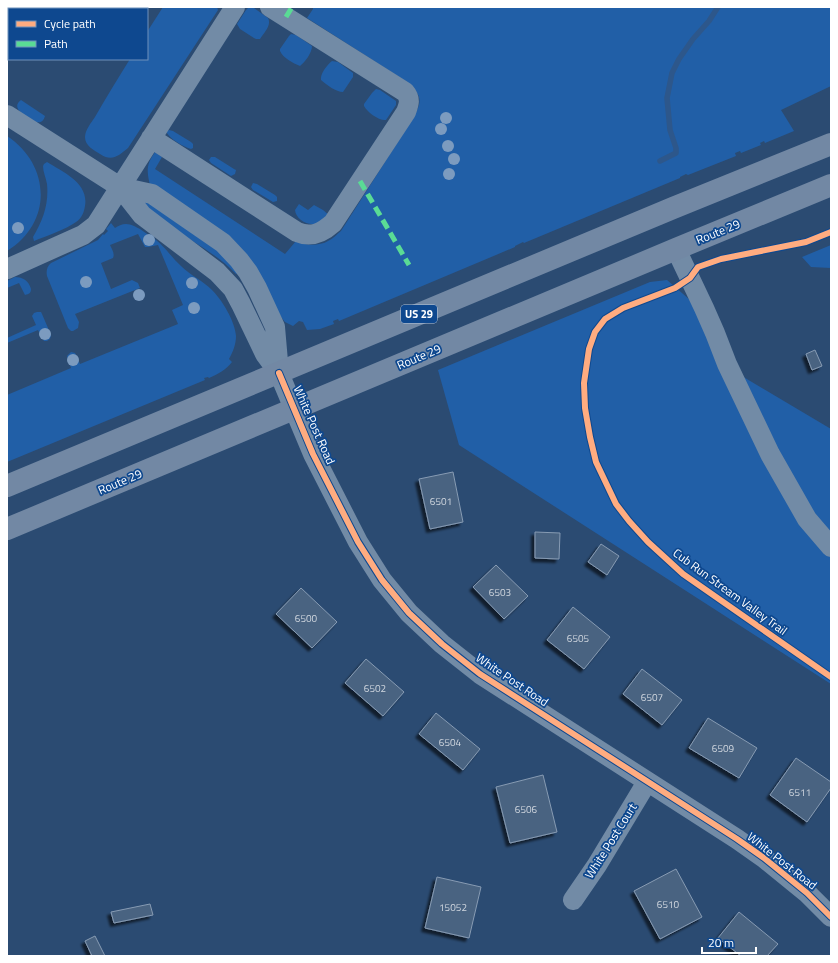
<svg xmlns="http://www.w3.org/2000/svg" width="838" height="963" font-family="'Titillium Web',sans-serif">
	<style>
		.green { fill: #215fa7 }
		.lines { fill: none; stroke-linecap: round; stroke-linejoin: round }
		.stream { stroke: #2d578b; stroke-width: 5.5 }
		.building { fill: #496381; stroke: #879bb3; filter: url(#shadow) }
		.path { stroke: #728ba6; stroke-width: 2.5; stroke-dasharray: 2 3; stroke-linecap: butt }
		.minor { stroke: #728ba6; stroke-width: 20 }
		.major { stroke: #7288a4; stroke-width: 22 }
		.quiet { stroke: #5adb95; stroke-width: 5; stroke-dasharray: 10 5; stroke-linecap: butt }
		.cycleway-casing { stroke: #0e488f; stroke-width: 8 }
		.cycleway { stroke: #ffac80; stroke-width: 6 }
		.tree { fill: #7c9bbf }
		.labels { text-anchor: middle; stroke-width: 3.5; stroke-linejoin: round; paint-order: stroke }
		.number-label { font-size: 10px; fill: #d2d8e0 }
		.shield { fill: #0e488f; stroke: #b7c8dd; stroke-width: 1 }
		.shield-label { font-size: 11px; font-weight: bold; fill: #fff }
		.street-label { font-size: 12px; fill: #fff; stroke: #0e488f }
	</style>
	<defs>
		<filter id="shadow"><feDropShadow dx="-3.5" dy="3.5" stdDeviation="1" flood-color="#0009"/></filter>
	</defs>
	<rect width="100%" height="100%" fill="#2b4b72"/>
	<path class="green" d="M163 7H217L218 10 128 148C118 156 112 162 100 154 94 150 85 146 85 137 85 130 91 123 95 117 106 98 118 78 130 59H147V32Z
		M249 7 254 8 268 18C272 25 264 33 260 39H256L254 38 240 29 237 24 246 10Z
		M313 7H831V86L781 110 794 131 765 143 764 141 760 143 761 145 741 153 740 151 735 153 736 156 688 175 686 174 680 177V178L524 243 523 242 515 246V247L339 321 338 319 333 321 334 324 320 329 307 330 303 322 299 321 293 326 285 322 281 317 266 290 151 189C147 173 145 166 155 152L162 157 155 169 285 254 296 241C304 246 320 246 328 241 333 239 337 234 341 231L413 118C423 100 422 96 407 82L307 18 313 9Z
		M291 34 296 35 312 46C312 53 305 62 300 66 293 63 283 58 280 51V49L289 36Z
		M332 61 338 62 353 73V77L343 92C336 92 327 85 321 80 320 74 327 65 332 61Z
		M376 89 380 90 396 101V105L386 120C379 121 367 112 364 106V104L372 93Z
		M21 100 45 116C42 127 33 121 27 117 21 113 12 107 21 100Z
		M169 130 173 131 191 142 193 144V148L191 149C184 147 170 139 167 133V131Z
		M7 136C51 165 53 223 7 251Z
		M211 157H215L234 169 236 170 235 174 231 176 211 163 209 160Z
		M47 162C63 172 89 183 85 206 84 212 82 218 76 222 67 229 46 236 34 241L33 237C43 220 49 204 47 184 46 178 43 172 43 166L44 164Z
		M253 183 257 184 275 195 277 197V201L273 202 253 190 251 187Z
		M145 201 214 244 240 271 236 274C217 254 193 242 170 227 161 221 153 214 145 207Z
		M299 204 308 210 314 205 323 210 330 216C326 219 322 222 318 223 309 227 296 220 295 210Z
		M111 223 115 228C118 226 122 224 126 224 131 224 136 227 140 229 144 232 149 235 153 238 163 244 172 258 181 266 190 275 203 281 212 290 222 300 235 321 236 336 236 344 233 352 229 359L232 362C226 370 218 374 209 378L208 377 204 378 205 380 7 462V395L71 368 67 356 71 352 75 353 80 364 178 324 172 310 183 305 158 245 148 247H145L138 234 110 245C112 249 115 254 113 258L101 263 111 289 132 280 138 283 140 288 75 314 79 322 78 328 73 331H71L68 328 47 276C46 271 47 266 51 263L98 240 103 234 104 235 108 231 106 229Z
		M831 245V268L811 267 802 257Z
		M15 277C23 277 29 281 31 289 31 293 29 294 25 295L19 283 7 288V281Z
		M667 280 690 300 720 363 831 429V684L459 445 438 370 650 282Z
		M37 312H41L42 314 51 335 50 339 47 341H44L38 330 7 343V338L36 325 32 316 34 313Z"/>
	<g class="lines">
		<path class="stream" d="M660 161 676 153V148L670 130 667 98 672 73 679 59 693 39 709 21 718 7"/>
	</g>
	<path class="building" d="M815 350 822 366 812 370 806 354Z
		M453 472 463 522 430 529 419 479Z
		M535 532 560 533 559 559 535 558Z
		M601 544 619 556 607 575 588 562Z
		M496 565 528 596 504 619 473 587Z
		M301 588 337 622 312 648 276 614Z
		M573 607 610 637 584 669 547 640Z
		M366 659 404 692 383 716 345 683Z
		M642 669 682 700 662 725 623 694Z
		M436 713 480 749 463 770 419 734Z
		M708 718 757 748 739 778 689 748Z
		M796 758 831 782V788L807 822 770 795Z
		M543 775 557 832 510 843 496 787Z
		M676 869 702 917 660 939 634 891Z
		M437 877 481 887 469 938 425 928Z
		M150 904 153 915 114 923 111 912Z
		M739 912 778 944 767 956H741L718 938Z
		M95 936 105 956H92L85 941Z"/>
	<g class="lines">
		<path class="path" d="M704 265 721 259 806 242 831 232
			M674 288 623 308 605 319 595 332 589 349 584 383 585 408 590 437 596 462 616 504 629 521 648 542 683 574 831 677"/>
		<path class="minor" d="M7 115 120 187 152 194 223 243 239 260 248 272 257 288 275 327 279 373
			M151 138 297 232C311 238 322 233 333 223L406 112C409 104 411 99 405 92L270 7
			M120 187 142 215 217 272 233 289 241 304 265 354 279 373 313 454 358 542 382 580 409 613 442 644 480 674 737 839 764 858 807 893 831 917
			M676 249 704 308 715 333 727 364 770 454 807 519 831 547
			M7 269 83 235 96 225 235 7
			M573 900 597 865 647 782"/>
		<path class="major" d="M7 486 673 208 831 144
			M7 529 676 249 831 185"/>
		<path class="quiet" d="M286 17 292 7
			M360 181 409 265"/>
		<defs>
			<path id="cycleway" d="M831 232 806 242 721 259 698 267 690 278 675 288 623 308 605 319 595 332 589 349 584 383 585 408 590 437 596 462 616 504 629 521 648 542 683 574 831 677
				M279 373 313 454 358 542 382 580 409 613 442 644 480 674 737 839 764 858 807 893 831 917"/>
		</defs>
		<use href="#cycleway" class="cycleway-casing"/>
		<use href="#cycleway" class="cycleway"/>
	</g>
	<g class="tree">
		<circle cx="446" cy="118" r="6"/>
		<circle cx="441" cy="129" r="6"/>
		<circle cx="448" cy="146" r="6"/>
		<circle cx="454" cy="159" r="6"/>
		<circle cx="449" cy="174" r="6"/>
		<circle cx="18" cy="228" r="6"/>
		<circle cx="149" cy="240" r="6"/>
		<circle cx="86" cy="282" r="6"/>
		<circle cx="192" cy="283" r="6"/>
		<circle cx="139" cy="295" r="6"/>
		<circle cx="194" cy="308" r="6"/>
		<circle cx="45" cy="334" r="6"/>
		<circle cx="73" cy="360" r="6"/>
	</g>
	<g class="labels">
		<g class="number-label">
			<text x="441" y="505">6501</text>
			<text x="500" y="596">6503</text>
			<text x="306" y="622">6500</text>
			<text x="578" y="642">6505</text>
			<text x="375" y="692">6502</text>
			<text x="652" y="701">6507</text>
			<text x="450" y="746">6504</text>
			<text x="723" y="752">6509</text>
			<text x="800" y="796">6511</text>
			<text x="526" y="813">6506</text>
			<text x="668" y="908">6510</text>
			<text x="453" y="911">15052</text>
		</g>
		<rect class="shield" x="401" y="305" width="36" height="18" rx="3"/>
		<g class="shield-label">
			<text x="419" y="318">US 29</text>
		</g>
		<g class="street-label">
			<text transform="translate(718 232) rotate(-22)" y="4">Route 29</text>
			<text transform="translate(419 357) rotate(-23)" y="4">Route 29</text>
			<text transform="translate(314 425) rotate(66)" y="4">White Post Road</text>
			<text transform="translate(120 482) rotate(-23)" y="4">Route 29</text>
			<text transform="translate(730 592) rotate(36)" y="4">Cub Run Stream Valley Trail</text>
			<text transform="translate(512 680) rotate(34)" y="4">White Post Road</text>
			<text transform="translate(611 841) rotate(-58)" y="4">White Post Court</text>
			<text transform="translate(782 861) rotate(38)" y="4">White Post Road</text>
		</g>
	</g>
	<rect width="838" height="963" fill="none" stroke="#ffffff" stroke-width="16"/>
	<rect x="8" y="8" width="140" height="52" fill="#0e488f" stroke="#6e91bc"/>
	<rect x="16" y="21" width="20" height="6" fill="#ffac80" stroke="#6e91bc"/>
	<text x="44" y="28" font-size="12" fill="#ffffff">Cycle path</text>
	<rect x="16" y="41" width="20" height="6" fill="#5adb95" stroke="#6e91bc"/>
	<text x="44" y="48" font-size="12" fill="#ffffff">Path</text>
	<path d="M702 947v6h54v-6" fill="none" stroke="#ffffff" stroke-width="2"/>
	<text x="708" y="947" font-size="12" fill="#ffffff" stroke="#0e488f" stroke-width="3" paint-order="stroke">20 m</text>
</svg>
